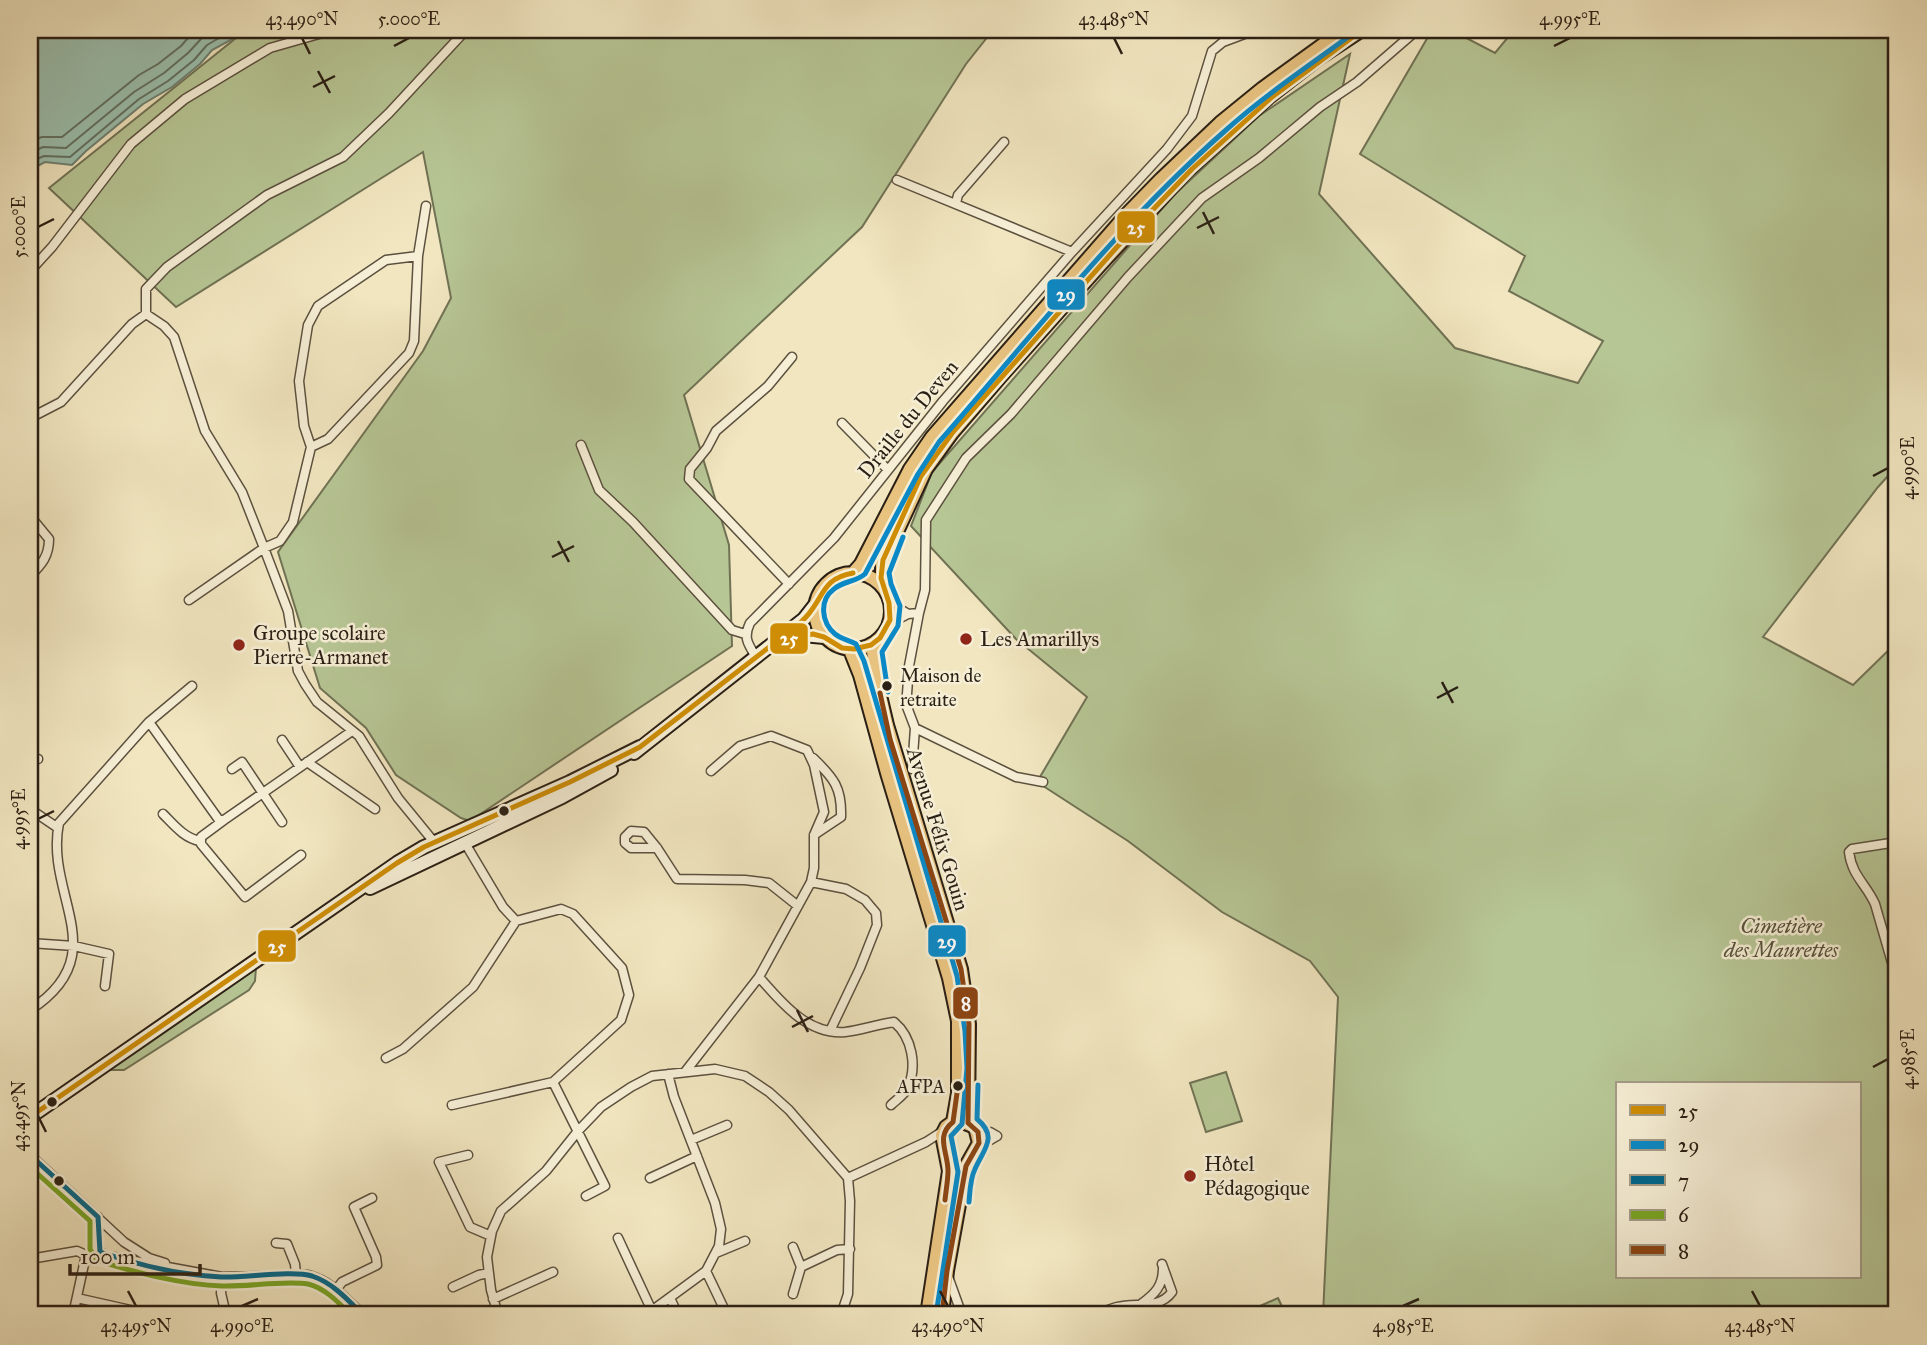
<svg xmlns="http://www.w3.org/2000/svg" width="1927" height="1345" font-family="'IM FELL Great Primer',serif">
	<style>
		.green { fill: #b7c695; stroke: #707254; stroke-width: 2; fill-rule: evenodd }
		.water { fill: #9bc0af; stroke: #6e8071; stroke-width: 2 }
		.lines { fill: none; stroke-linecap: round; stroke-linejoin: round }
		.shore { stroke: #627062; stroke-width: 2 }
		.minor-casing { stroke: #5c513f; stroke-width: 11 }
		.secondary-casing { stroke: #2a1f14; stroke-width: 16 }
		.primary-casing { stroke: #2a1f14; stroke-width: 16 }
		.minor { stroke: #f6efd6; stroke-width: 8 }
		.secondary { stroke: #f6efd6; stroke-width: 12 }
		.primary { stroke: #e8c380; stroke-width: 12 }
		.bus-1-casing { stroke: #f6efd6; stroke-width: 10 }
		.bus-2-casing { stroke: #f6efd6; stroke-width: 10 }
		.bus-3-casing { stroke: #f6efd6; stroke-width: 10 }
		.bus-4-casing { stroke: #f6efd6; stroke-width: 10 }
		.bus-5-casing { stroke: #f6efd6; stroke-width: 10 }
		.bus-1 { stroke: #ce8d05; stroke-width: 5 }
		.bus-2 { stroke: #0b89c6; stroke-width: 5 }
		.bus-3 { stroke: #00678c; stroke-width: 5 }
		.bus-4 { stroke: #79a524; stroke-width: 5 }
		.bus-5 { stroke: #8b4513; stroke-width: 5 }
		.ticks { fill: none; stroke: #2a1f14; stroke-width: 2.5 }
		.poi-dot { fill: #8f2418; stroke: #f6efd6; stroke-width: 2.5 }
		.bus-dot { fill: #2a1f14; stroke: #f6efd6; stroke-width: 2.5 }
		.labels { text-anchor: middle; stroke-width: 5; stroke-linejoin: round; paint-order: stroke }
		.bus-label { font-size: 19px; fill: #2a1f14; stroke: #f6efd6; text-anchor: start }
		.street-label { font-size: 21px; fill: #2a1f14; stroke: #f6efd6 }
		.poi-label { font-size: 21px; fill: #2a1f14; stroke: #f6efd6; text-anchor: start }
		.park-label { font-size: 21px; font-style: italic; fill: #54513b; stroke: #f6efd6 }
		.line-badge { stroke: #f6efd6; stroke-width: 2.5 }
		.badge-label { font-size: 19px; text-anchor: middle; font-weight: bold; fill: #fff }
		.neatline { fill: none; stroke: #2a1f14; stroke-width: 2.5 }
		.ticks-label { font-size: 18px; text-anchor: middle; fill: #2a1f14 }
	</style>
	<rect width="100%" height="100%" fill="#f1e6c0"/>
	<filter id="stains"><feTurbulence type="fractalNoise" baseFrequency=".00286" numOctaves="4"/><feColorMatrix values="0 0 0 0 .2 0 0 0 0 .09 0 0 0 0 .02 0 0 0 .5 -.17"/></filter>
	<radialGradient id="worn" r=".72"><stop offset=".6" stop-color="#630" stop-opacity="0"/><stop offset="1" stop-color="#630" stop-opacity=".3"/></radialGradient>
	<path class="green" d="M246 30H993L966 64 862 227 684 395 729 545 732 646 470 821 461 818 396 775 366 728 320 688 278 552 423 351 451 298 423 152 176 307 49 188Z
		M1432 30H1451L1495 53 1514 30H1897V466L1878 487 1763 637 1853 685 1897 642V1315H1323L1338 997 1310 961 1222 912 1128 841 1037 782 1087 697 1016 639 911 526 932 472 1173 196 1259 116 1350 54 1319 194 1455 348 1578 383 1603 341 1509 291 1525 256 1360 154ZM1617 1084H1859V1277H1617Z
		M256 967 255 981 249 990 124 1070H109Z
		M1226 1072 1242 1121 1206 1132 1190 1083Z
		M1278 1298 1286 1315H1240Z"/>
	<path class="water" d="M30 30H241L238 36 212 50 200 64 172 87 143 104 86 151 72 165 45 162 30 170Z"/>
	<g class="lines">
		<path class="shore" d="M30 141 42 137H62L139 75 158 64 181 46 195 30
			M30 153 43 147 66 148 134 92 164 73 188 53 201 39 214 30
			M30 162 44 156 70 157 139 99 168 81 194 60 207 45 233 30"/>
		<defs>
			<path id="minor" d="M897 180 1072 252
				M956 203 958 195 1004 142
				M30 271 52 247 131 144 185 99 270 48 319 34 323 30
				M146 314 164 326 174 337 205 431 242 492 264 548 288 611 298 671 305 684 317 702 359 736 398 798 434 842
				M146 314V289L167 267 267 195 343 157 389 113 466 30
				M30 418 61 402 132 324 146 314
				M842 423 888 470
				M581 445 599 490 633 522 732 630 745 634
				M311 447 304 426 299 381 308 325 318 306 386 260 418 256
				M30 516 49 539C49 556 42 564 30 576
				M789 584 689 479 690 469 707 448 716 431 768 386 792 357
				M189 600 264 548 280 541 293 522 311 447 328 439 409 353 414 341 418 256 426 206
				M890 603 908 614
				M889 624 908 614 919 613 925 590 926 520 966 458 1011 414 1128 277 1202 198 1259 158 1320 107 1357 82 1417 30
				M756 657C748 644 743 638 750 623L834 538 943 401 1072 252 1167 149 1192 116 1212 51 1223 42 1255 30
				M149 722 219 820H224L352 731
				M915 728 1016 777 1043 782
				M282 740 300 767
				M30 758 38 759
				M813 758C834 778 842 788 841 817L814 835
				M307 762 375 809
				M232 769 242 762 282 822
				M912 769 915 728 907 707V694L909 666 919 613
				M30 809 58 828
				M163 814C174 825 184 838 200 841
				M224 820 201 837V844L245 897 301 855
				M1897 842 1852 849 1849 852C1852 876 1866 884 1875 904L1897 980
				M657 848H631L625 843V837L631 831 644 832 657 848 677 879 745 880 769 883 798 906
				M811 882 846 889 865 900 876 913 877 925 860 968 830 1031
				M30 943 74 946 109 954 105 986
				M759 977C781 1002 807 1035 845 1032 862 1030 878 1024 894 1022 912 1037 918 1067 907 1089 904 1095 896 1100 891 1105
				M30 1010C116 954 44 896 59 823L149 722 192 686
				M386 1058 403 1049 473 987 516 921
				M685 1072 759 977 811 882 814 868V835L824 812 814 765 807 750 771 736 740 746 711 771
				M553 1082 605 1186 586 1196
				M452 1105 553 1082 621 1020 629 995 622 968 573 914 561 909 516 921 503 907 465 843
				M978 1132H990L997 1136
				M691 1140 727 1125
				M978 1147 997 1136
				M30 1155 124 1242 149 1258 165 1263
				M468 1155 439 1162 470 1227 491 1236
				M650 1178 697 1156
				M848 1178 926 1142 943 1131
				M98 1217C100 1230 95 1241 100 1252L108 1256 222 1277 307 1275C331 1280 346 1299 363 1315
				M618 1238 652 1311
				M276 1243 287 1244 295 1264 296 1275
				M793 1247 801 1267 837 1250 850 1249
				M716 1253 745 1241
				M30 1259 77 1251 86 1255 100 1252
				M706 1271 727 1315
				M222 1277 221 1293 226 1315
				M949 1279 962 1315
				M453 1287 479 1275 489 1273
				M336 1290 342 1282 377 1265 376 1257 354 1207 372 1198
				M793 1294 801 1267
				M77 1298 135 1311 134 1315
				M670 1298 678 1315
				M493 1299 553 1272
				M1141 1304C1155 1294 1163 1286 1163 1268
				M73 1315 86 1255
				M498 1315 491 1290 487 1257 492 1231 501 1211 546 1171 578 1131 601 1107 631 1087 652 1076 715 1069 745 1076 769 1092 789 1110 848 1178 850 1201 848 1294 841 1315
				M646 1315 706 1271 719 1246 721 1229 715 1203 674 1097 668 1074
				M1095 1315C1102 1313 1109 1309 1117 1307 1136 1302 1159 1310 1172 1292L1162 1264"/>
			<path id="secondary" d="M781 640 803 635 824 637
				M634 753 804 619 815 605
				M370 888 562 797 611 770
				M30 1117 397 863 424 847 570 782 640 747"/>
			<path id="primary" d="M815 611a38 38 0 1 1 76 0a38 38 0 1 1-76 0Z
				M853 573 861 564 910 469 932 437 1127 214 1161 179 1220 123 1263 88 1343 30
				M882 586V564L926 469 952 433 1001 376 1101 264 1187 171 1268 98 1319 58 1362 30
				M879 639 873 650 875 674 887 725 961 969 969 1024 968 1123
				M850 650 860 675 887 773 949 978 958 1021V1093L953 1122 946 1127 942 1135 949 1171 927 1315
				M942 1315 947 1271 966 1166 979 1143 975 1127 960 1121"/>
		</defs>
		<use href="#minor" class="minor-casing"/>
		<use href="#secondary" class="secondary-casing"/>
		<use href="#primary" class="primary-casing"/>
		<use href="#minor" class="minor"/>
		<use href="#secondary" class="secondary"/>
		<use href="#primary" class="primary"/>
		<defs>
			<path id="bus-1" d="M776 642C786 634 798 626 806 617 825 596 821 579 853 573
				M30 1117 397 863 424 847 570 782 640 747 777 641 813 634 824 637 842 648 854 649 871 645 880 638 890 620 889 603 881 578 883 560 921 476 953 432 1117 247 1192 169 1272 97 1362 30"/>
			<path id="bus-2" d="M888 692 882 652 898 626 900 606 891 584 889 573 903 537
				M969 1202C970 1191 970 1179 975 1169 983 1150 999 1137 977 1119L978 1085
				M936 1315 958 1172 951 1136 962 1124 967 1068 965 1031 957 976 864 661 856 644C849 640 841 639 835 634 821 622 819 600 834 589 843 581 856 582 865 574L918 474 939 442C1031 337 1121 222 1226 130 1264 96 1307 67 1348 37"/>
			<path id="bus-3" d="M30 1155 98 1217 100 1252C138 1265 181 1275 221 1277 245 1278 292 1270 312 1276 333 1283 348 1300 363 1315"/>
			<path id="bus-4" d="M30 1167 90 1221V1249L96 1260C132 1272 184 1285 222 1286 248 1287 284 1280 308 1284 325 1288 339 1303 351 1315"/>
			<path id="bus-5" d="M880 693 890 739 961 969 969 1024 968 1123 978 1132 979 1143 966 1166 947 1271 942 1315
				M945 1200C946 1190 948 1180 948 1171 948 1152 935 1136 953 1122L958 1086"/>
		</defs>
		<use href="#bus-1" class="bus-1-casing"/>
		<use href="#bus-2" class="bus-2-casing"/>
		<use href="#bus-3" class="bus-3-casing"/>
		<use href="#bus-4" class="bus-4-casing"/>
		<use href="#bus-5" class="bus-5-casing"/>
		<use href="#bus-1" class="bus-1"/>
		<use href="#bus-2" class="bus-2"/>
		<use href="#bus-3" class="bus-3"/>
		<use href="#bus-4" class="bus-4"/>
		<use href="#bus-5" class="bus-5"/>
	</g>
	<path class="ticks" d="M302 38 310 54M1114 38 1122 54M394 46 409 38M1554 46 1570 38M318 71 330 93M313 87 335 76M1203 212 1214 234M38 227 54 219M1197 228 1219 217M1873 476 1888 468M558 541 569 562M552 557 574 546M1442 682 1453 703M1437 698 1458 687M38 819 54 811M797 1010 808 1032M792 1027 813 1016M1873 1067 1888 1059M38 1116 46 1132M128 1291 136 1306M940 1291 948 1306M1752 1291 1760 1306M242 1306 258 1299M1403 1306 1419 1299"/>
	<g class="poi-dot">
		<circle cx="966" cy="639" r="7"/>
		<circle cx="239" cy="645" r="7"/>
		<circle cx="1190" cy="1176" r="7"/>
	</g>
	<g class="bus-dot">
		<circle cx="887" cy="686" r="6"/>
		<circle cx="504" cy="811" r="6"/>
		<circle cx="958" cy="1086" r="6"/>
		<circle cx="52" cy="1102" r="6"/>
		<circle cx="59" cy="1181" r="6"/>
	</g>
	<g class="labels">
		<g class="bus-label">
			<text x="900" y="682">Maison de<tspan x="900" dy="24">retraite</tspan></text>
			<text x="945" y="1093" text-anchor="end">AFPA</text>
		</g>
		<g class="street-label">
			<text transform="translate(908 419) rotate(-51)" y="7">Draille du Deven</text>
			<text transform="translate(938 829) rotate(73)" y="7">Avenue Félix Gouin</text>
		</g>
		<g class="poi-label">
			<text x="253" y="640">Groupe scolaire<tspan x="253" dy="24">Pierre-Armanet</tspan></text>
			<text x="980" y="646">Les Amarillys</text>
			<text x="1204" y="1171">Hôtel<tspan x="1204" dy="24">Pédagogique</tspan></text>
		</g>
		<g class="park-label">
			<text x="1781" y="933">Cimetière<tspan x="1781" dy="24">des Maurettes</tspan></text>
		</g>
	</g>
	<g class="line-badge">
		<rect x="1116" y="210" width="40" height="34" rx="7" fill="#ce8d05"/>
		<rect x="1046" y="278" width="40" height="33" rx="7" fill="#0b89c6"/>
		<rect x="769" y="622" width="40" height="33" rx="7" fill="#ce8d05"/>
		<rect x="927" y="924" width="40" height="34" rx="7" fill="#0b89c6"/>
		<rect x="257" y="929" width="40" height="34" rx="7" fill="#ce8d05"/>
		<rect x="952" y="986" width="27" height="34" rx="7" fill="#8b4513"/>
	</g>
	<g class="badge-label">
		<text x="1136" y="234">25</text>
		<text x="1066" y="301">29</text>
		<text x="789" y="645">25</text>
		<text x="947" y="948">29</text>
		<text x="277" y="953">25</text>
		<text x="966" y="1010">8</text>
	</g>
	<rect width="1927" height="1345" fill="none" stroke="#f1e6c0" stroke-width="77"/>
	<rect x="1616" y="1082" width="245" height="196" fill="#f6efd6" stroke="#a49c88" stroke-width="2"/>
	<rect x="1630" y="1105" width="35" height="10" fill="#ce8d05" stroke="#a49c88" stroke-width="2"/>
	<text x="1678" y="1118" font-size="21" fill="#2a1f14">25</text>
	<rect x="1630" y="1140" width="35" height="10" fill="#0b89c6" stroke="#a49c88" stroke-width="2"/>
	<text x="1678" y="1152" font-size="21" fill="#2a1f14">29</text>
	<rect x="1630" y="1175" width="35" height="10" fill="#00678c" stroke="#a49c88" stroke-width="2"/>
	<text x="1678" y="1188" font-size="21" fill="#2a1f14">7</text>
	<rect x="1630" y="1210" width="35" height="10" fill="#79a524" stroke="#a49c88" stroke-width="2"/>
	<text x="1678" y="1222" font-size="21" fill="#2a1f14">6</text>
	<rect x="1630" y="1245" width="35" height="10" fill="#8b4513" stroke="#a49c88" stroke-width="2"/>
	<text x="1678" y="1258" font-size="21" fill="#2a1f14">8</text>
	<path d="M70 1264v10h130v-10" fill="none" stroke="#2a1f14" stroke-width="3.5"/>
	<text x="80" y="1264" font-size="21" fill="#2a1f14" stroke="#f6efd6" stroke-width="5" paint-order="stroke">100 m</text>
	<rect x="38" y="38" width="1850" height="1268" class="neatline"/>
	<g class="ticks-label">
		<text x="302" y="25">43.490°N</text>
		<text x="409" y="25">5.000°E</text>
		<text x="1114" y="25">43.485°N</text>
		<text x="1570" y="25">4.995°E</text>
		<text transform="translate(19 227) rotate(-90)" y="6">5.000°E</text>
		<text transform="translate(1908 468) rotate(-90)" y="6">4.990°E</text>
		<text transform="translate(19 819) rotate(-90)" y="6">4.995°E</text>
		<text transform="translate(1908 1059) rotate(-90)" y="6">4.985°E</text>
		<text transform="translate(19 1116) rotate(-90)" y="6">43.495°N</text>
		<text x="136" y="1332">43.495°N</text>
		<text x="242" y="1332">4.990°E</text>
		<text x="948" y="1332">43.490°N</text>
		<text x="1403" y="1332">4.985°E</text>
		<text x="1760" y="1332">43.485°N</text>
	</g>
	<rect width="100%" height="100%" filter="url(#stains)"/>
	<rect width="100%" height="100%" fill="url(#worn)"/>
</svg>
